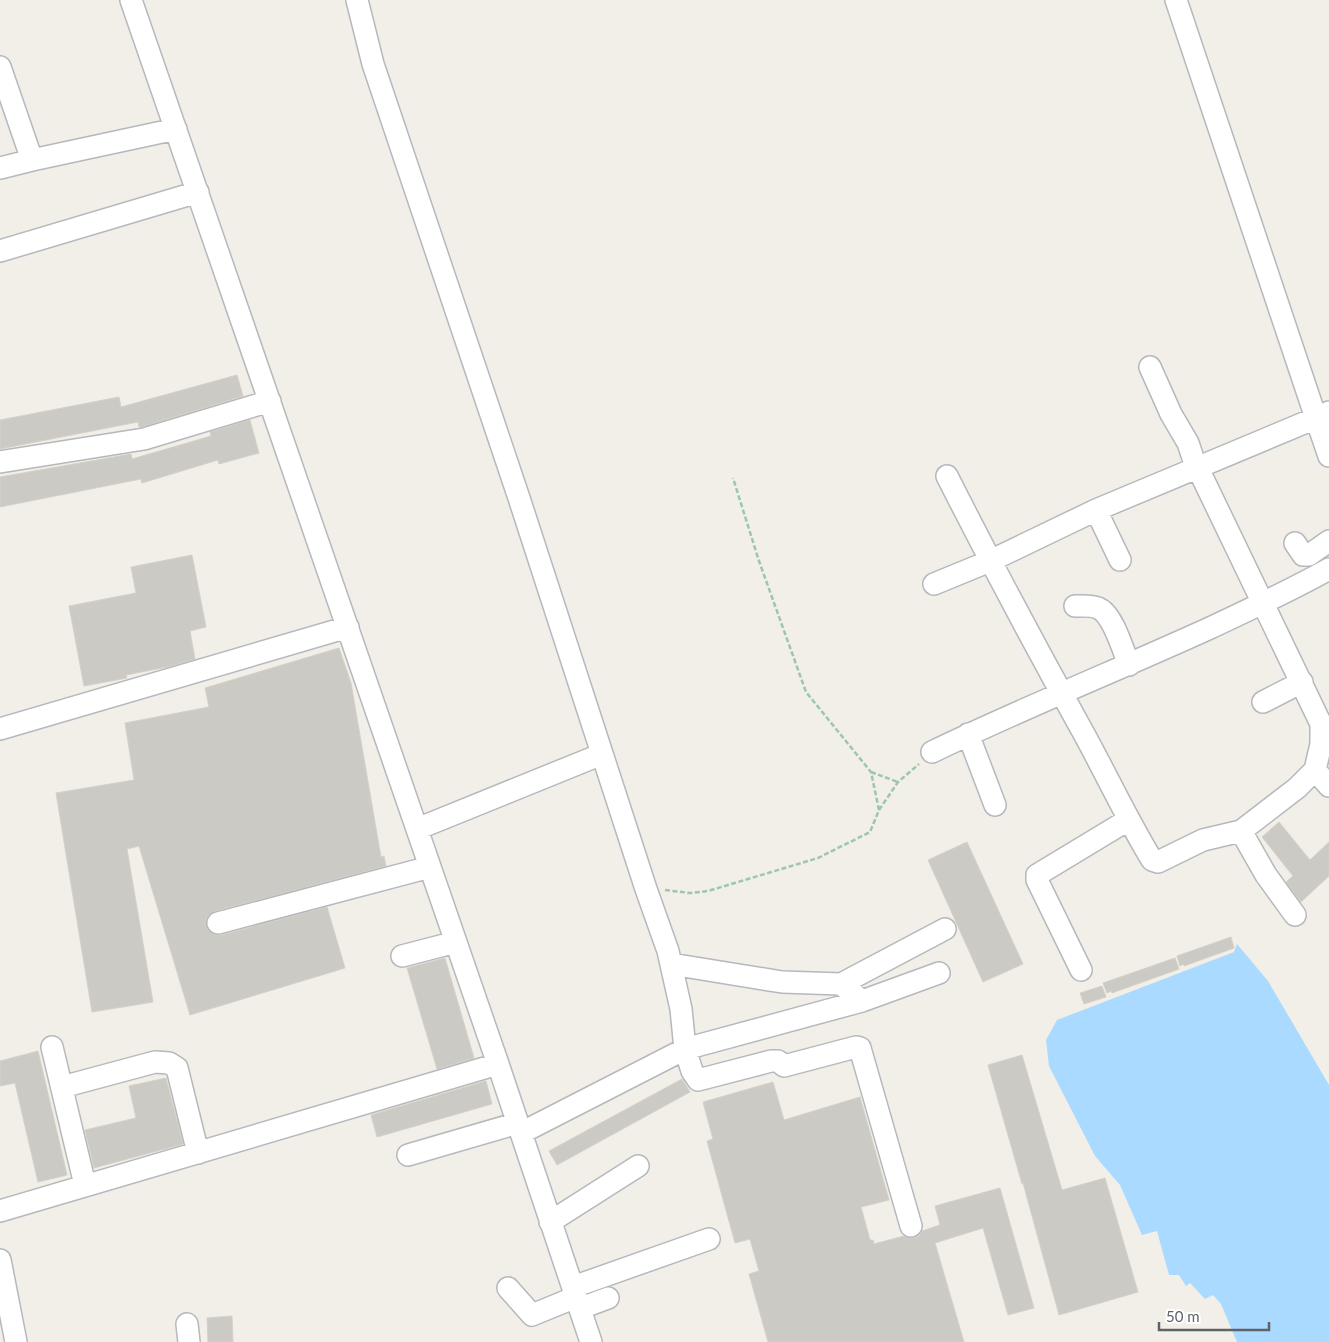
<svg xmlns="http://www.w3.org/2000/svg" width="1329" height="1342" font-family="Lato,sans-serif">
	<style>
		.water { fill: #aadaff }
		.building { fill: #cccac5; stroke: #d6d1c6 }
		.lines { fill: none; stroke-linecap: round; stroke-linejoin: round }
		.minor-casing { stroke: #b5b8bc; stroke-width: 24 }
		.path { stroke: #9cc7a9; stroke-width: 2.5; stroke-dasharray: 5 2.5; stroke-linecap: butt }
		.minor { stroke: #fff; stroke-width: 21 }
	</style>
	<rect width="100%" height="100%" fill="#f1efe8"/>
	<path class="water" d="M1237 944 1268 981 1329 1085V1342H1237L1221 1304 1213 1295 1205 1299 1190 1283 1186 1286 1179 1275H1169L1157 1231 1142 1235 1120 1185 1095 1156 1049 1066 1046 1040 1057 1020 1234 952Z"/>
	<path class="building" d="M237 375 243 396 141 427H139L138 422 0 449V420L119 397 121 407Z
		M250 420 259 453 219 464 218 460 142 483 141 479 0 507V477L131 454 132 459 211 436 210 432Z
		M192 555 206 627 190 631 195 659 167 667 126 675 127 678 84 686 69 606 136 593 131 567Z
		M339 648 351 683 381 857 384 856 386 866 215 911 209 915 206 919V926L210 932 215 935H221L327 907 345 968 190 1015 139 846 127 849 153 1002 92 1012 56 793 134 780 125 723 209 707 205 688Z
		M1279 822 1310 860 1329 842V876L1301 902 1286 882 1293 876 1262 837Z
		M967 842 1023 964 983 982 928 860Z
		M1231 937 1234 948 1184 966V964L1180 966 1177 956Z
		M445 958 474 1058 437 1069 407 968Z
		M1175 958 1179 969 1112 993 1111 991 1107 993 1103 983Z
		M1102 986 1106 997 1084 1004 1080 993Z
		M38 1051 67 1175 38 1182 15 1083 0 1086V1061Z
		M1022 1055 1062 1190 1105 1178 1138 1292 1059 1315 1023 1183 1022 1184 988 1065Z
		M166 1078 183 1144 94 1168 85 1130 136 1118 129 1086Z
		M682 1079 690 1092 557 1165 549 1151Z
		M486 1081 492 1104 377 1137 371 1115Z
		M773 1082 784 1120 860 1097 889 1200 861 1207 870 1240H873L874 1244 904 1236 908 1238H915L920 1235 922 1231 940 1225 935 1206 1000 1188 1034 1308 1008 1315 983 1228 935 1243 964 1342H768L749 1274 759 1271 750 1239 735 1243 707 1141 713 1139 703 1102Z
		M232 1316 233 1342H208L207 1318Z"/>
	<g class="lines">
		<defs>
			<path id="minor" d="M131 0 498 1064 591 1342
				M357 0 373 64 519 498 646 889 668 951 681 1009 685 1049 692 1071 698 1080 771 1061H778L784 1066 856 1047 860 1048 911 1226
				M0 67 32 160
				M0 168 32 160 176 129
				M0 251 198 192
				M1329 412 1316 418 1329 456
				M0 462 144 439 270 401
				M947 476C989 559 1033 642 1078 723 1104 769 1125 816 1152 860L1158 862 1203 840 1241 831 1297 788 1315 770 1321 744V724L1193 458 1188 443 1171 414 1150 367
				M1096 510 1120 560
				M1295 543 1303 555H1309L1329 541
				M934 584 990 561 1096 510 1316 418 1176 0
				M1075 606C1082 606 1091 605 1098 608 1113 614 1123 650 1129 665
				M1263 702 1302 682
				M0 729 348 627
				M968 734 995 805
				M932 752C1023 708 1118 670 1210 628 1250 609 1290 591 1329 569
				M1315 770 1329 786
				M417 829 602 754
				M1241 831 1266 875 1295 915
				M218 923 430 867
				M402 956 456 942
				M671 964 782 982 841 984 862 1001
				M1081 970 1037 880V875L1128 820
				M841 984 945 929
				M52 1047 85 1185
				M62 1087 155 1062 169 1063 177 1068 198 1153
				M521 1133 685 1049 862 1001 939 973
				M408 1155 518 1123
				M0 1211 498 1064
				M550 1222 638 1166
				M0 1260 16 1342
				M573 1287 709 1239
				M508 1288 532 1315 576 1297
				M581 1308 608 1298
				M187 1324 189 1342"/>
		</defs>
		<use href="#minor" class="minor-casing"/>
		<path class="path" d="M871 772 898 782
			M879 810 898 782 919 764
			M665 890 690 893 708 891 818 858 870 832 879 810 871 772 806 692 759 561 733 478"/>
		<use href="#minor" class="minor"/>
	</g>
	<path d="M1159 1322v8h110v-8" fill="none" stroke="#5f6368" stroke-width="2.5"/>
	<text x="1166" y="1322" font-size="15" fill="#5f6368" stroke="#ffffff" stroke-width="4" paint-order="stroke">50 m</text>
</svg>
